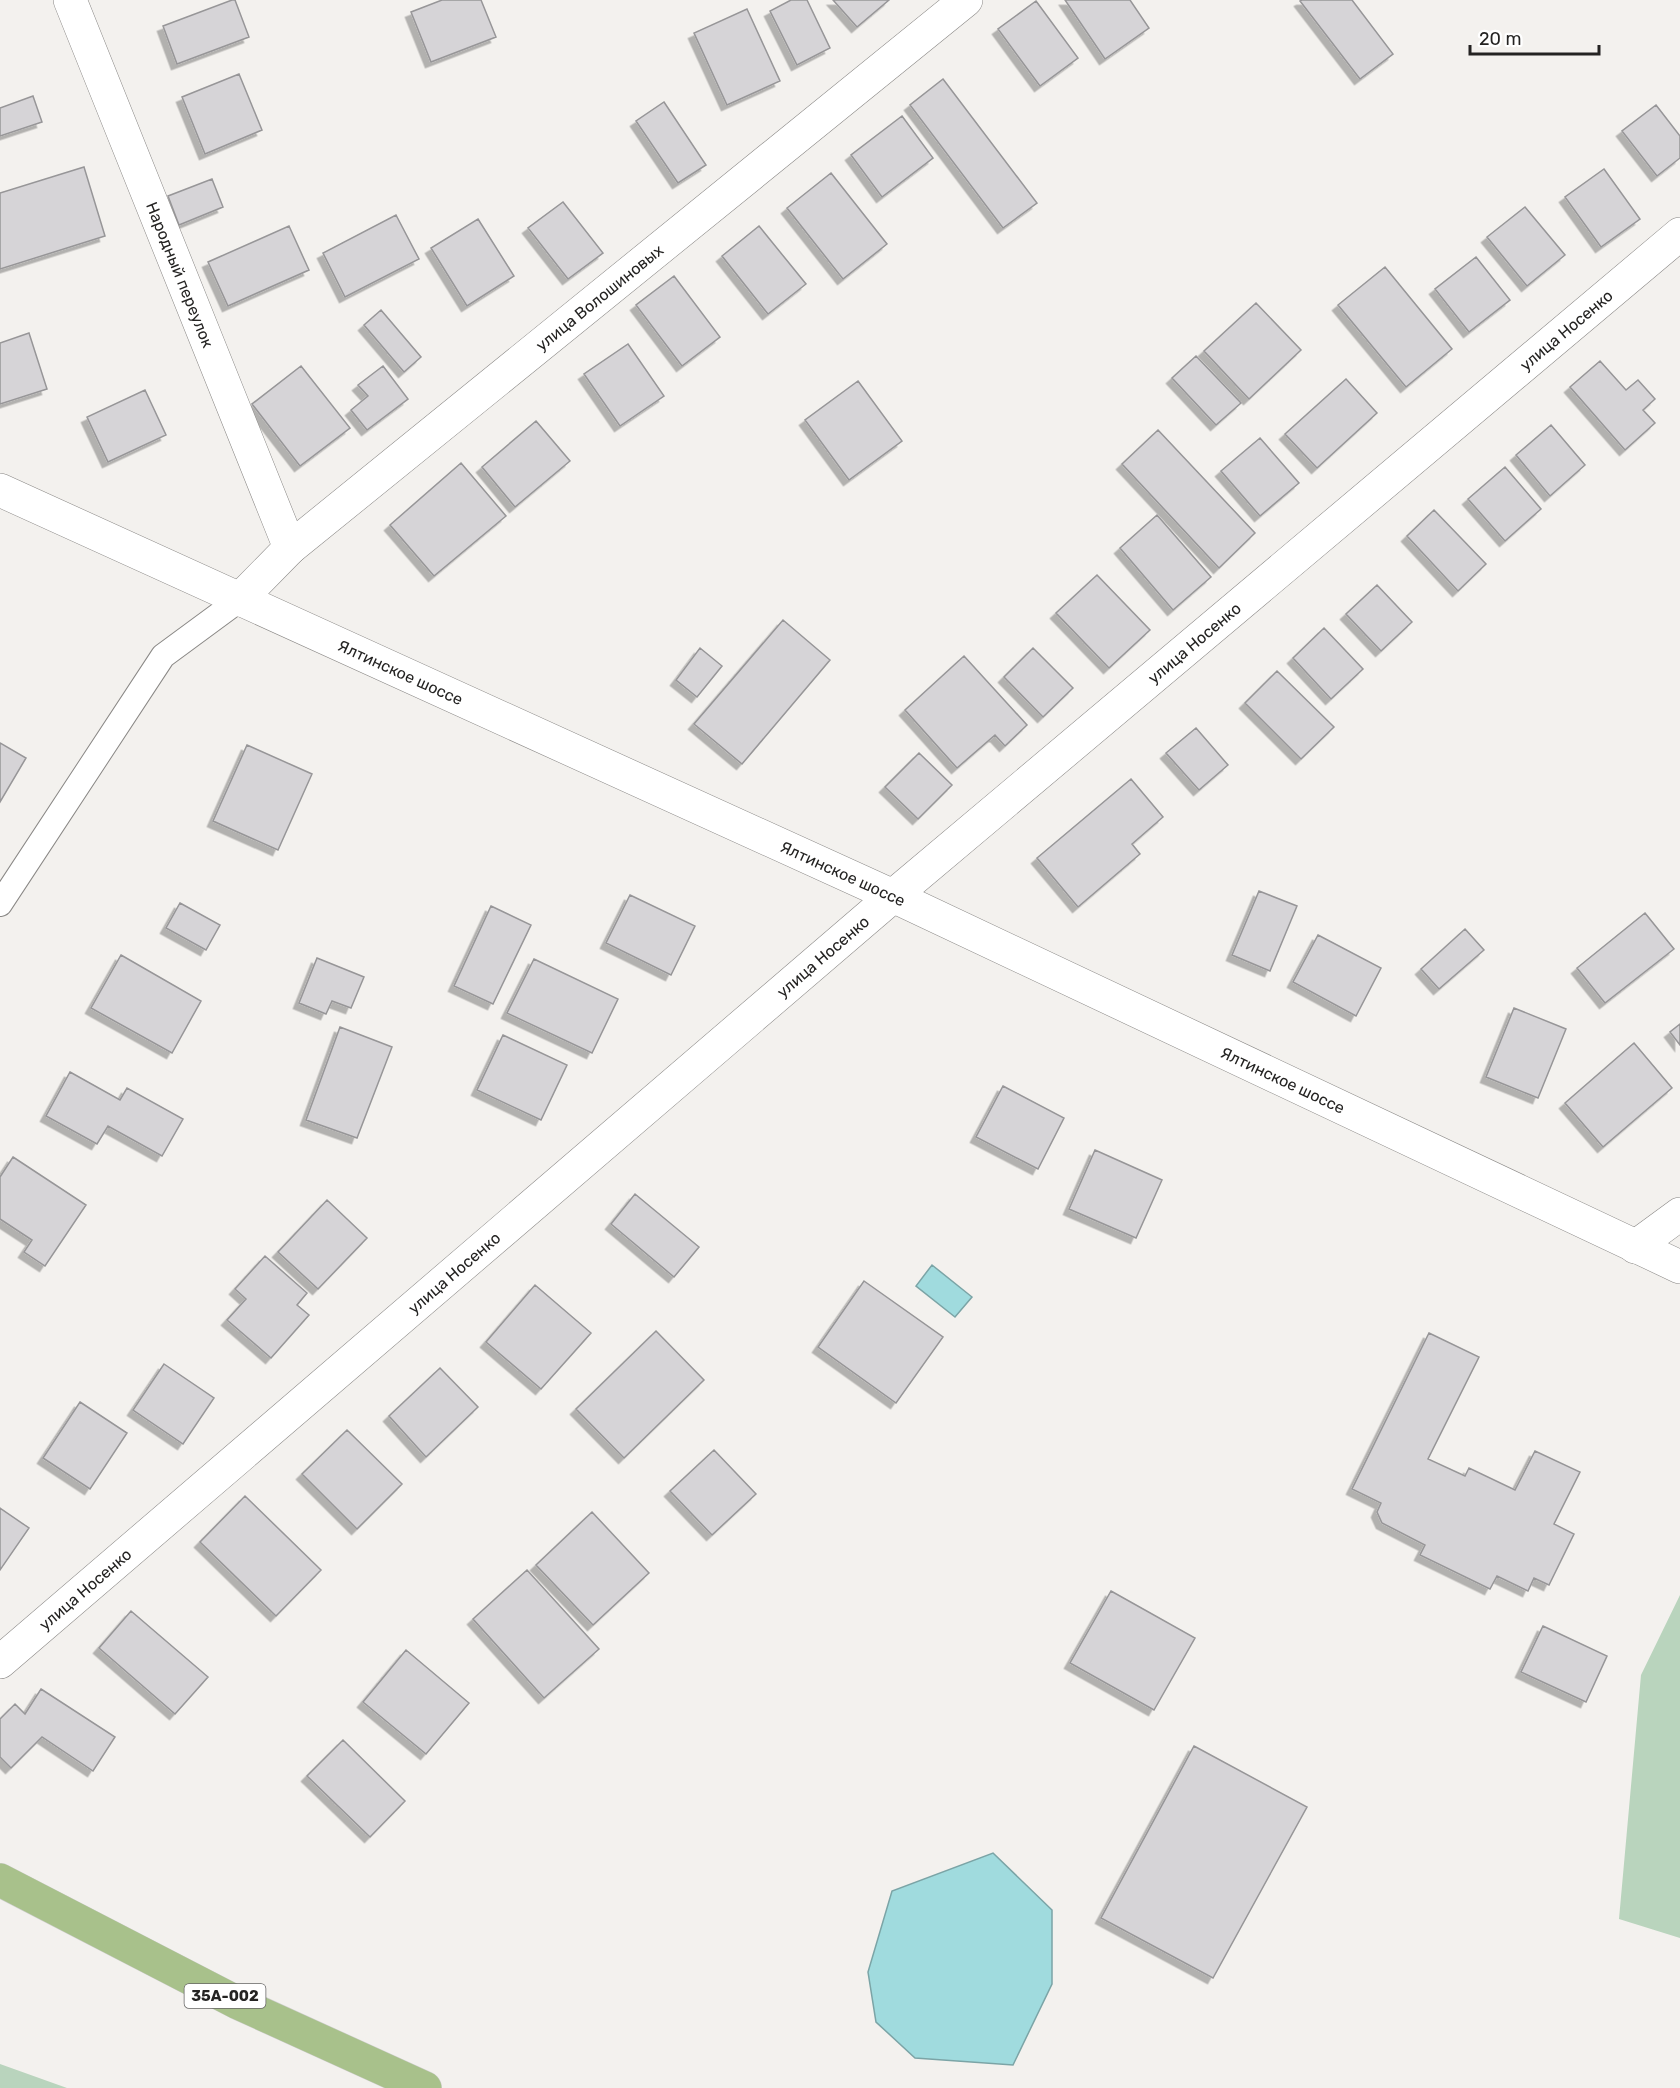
<svg xmlns="http://www.w3.org/2000/svg" width="1680" height="2088" font-family="Rubik,sans-serif">
	<style>
		.green { fill: #b9d4bd }
		.water { fill: #a0dbde; stroke: #7ba4a6; stroke-width: 1.5 }
		.building { fill: #d6d4d7; stroke: #979698; stroke-width: 1.5; filter: url(#shadow) }
		.lines { fill: none; stroke-linecap: round; stroke-linejoin: round }
		.service-casing { stroke: #8a8886; stroke-width: 26 }
		.minor-casing { stroke: #8a8886; stroke-width: 34 }
		.tertiary-casing { stroke: #8a8886; stroke-width: 34 }
		.primary-casing { stroke: #cfcfce; stroke-width: 34 }
		.service { stroke: #fff; stroke-width: 24 }
		.minor { stroke: #fff; stroke-width: 33 }
		.tertiary { stroke: #fff; stroke-width: 33 }
		.primary { stroke: #a8c18b; stroke-width: 33 }
		.labels { text-anchor: middle; stroke-width: 6; stroke-linejoin: round; paint-order: stroke }
		.shield { fill: #fff; stroke: #666564; stroke-width: 1.5 }
		.shield-label { font-size: 15px; font-weight: bold; fill: #242322 }
		.street-label { font-size: 16px; fill: #242322; stroke: #fff }
	</style>
	<defs>
		<filter id="shadow"><feDropShadow dx="-5.5" dy="5.5" stdDeviation="0" flood-color="#0004"/></filter>
	</defs>
	<rect width="100%" height="100%" fill="#f3f1ee"/>
	<path class="green" d="M1680 1595V1938L1619 1919 1641 1675Z
		M0 2064 67 2088H0Z"/>
	<path class="water" d="M932 1265 972 1297 955 1317 916 1286Z
		M993 1853 1052 1910V1984L1013 2065 915 2058 876 2022 868 1972 892 1891Z"/>
	<path class="building" d="M232 0H235L249 37 177 64 163 26Z
		M442 0H481L496 37 431 62 411 12Z
		M791 0H807L830 48 797 65 770 11Z
		M833 0H889L857 27Z
		M1065 0H1130L1149 28 1105 59Z
		M1302 0H1352L1393 54 1360 79 1300 1Z
		M1036 1 1078 58 1040 86 998 29Z
		M747 9 780 81 727 105 694 33Z
		M239 74 262 130 205 154 182 97Z
		M943 79 1037 203 1003 228 910 105Z
		M33 96 42 122 0 136V108Z
		M664 102 706 165 678 183 636 121Z
		M1656 105 1680 136V158L1657 176 1622 131Z
		M902 116 933 158 882 197 851 155Z
		M84 167 105 236 0 269V193Z
		M1604 169 1640 219 1601 247 1565 197Z
		M831 173 887 244 843 279 787 208Z
		M212 179 223 207 179 225 168 196Z
		M563 202 603 253 568 279 528 228Z
		M1525 207 1565 255 1527 286 1487 237Z
		M396 215 419 259 345 297 323 253Z
		M478 219 514 276 467 306 431 248Z
		M289 226 309 270 228 306 208 262Z
		M759 226 806 284 768 314 722 256Z
		M1476 257 1510 300 1469 332 1435 289Z
		M1385 267 1452 349 1406 387 1338 305Z
		M674 276 720 337 682 366 636 305Z
		M1256 303 1301 350 1249 399 1204 351Z
		M381 310 421 357 404 372 364 325Z
		M29 333 47 389 0 404V343Z
		M628 344 664 396 620 426 584 374Z
		M1196 356 1241 403 1216 425 1172 378Z
		M1600 361 1626 390 1638 380 1655 399 1643 410 1655 423 1625 450 1570 387Z
		M301 366 350 428 300 466 252 404Z
		M383 366 408 399 367 430 351 410 368 396 358 385Z
		M1346 379 1377 413 1317 468 1285 434Z
		M858 381 902 441 849 480 805 420Z
		M145 390 166 435 108 462 87 417Z
		M536 421 570 461 515 507 482 467Z
		M1551 425 1585 465 1550 496 1516 455Z
		M1158 430 1255 533 1219 568 1122 464Z
		M1260 438 1299 483 1260 516 1221 471Z
		M461 463 506 516 434 576 390 525Z
		M1505 467 1541 509 1505 541 1468 499Z
		M1434 510 1486 564 1458 591 1407 536Z
		M1157 515 1211 577 1173 610 1120 548Z
		M1097 575 1150 630 1109 668 1056 613Z
		M1377 585 1412 622 1381 651 1346 614Z
		M783 620 830 660 742 764 694 724Z
		M1324 628 1363 669 1331 699 1293 658Z
		M700 648 722 666 697 697 676 680Z
		M1033 648 1073 688 1043 717 1004 677Z
		M964 656 1027 725 1005 746 995 735 957 768 905 710Z
		M1277 671 1334 727 1301 759 1245 703Z
		M1196 728 1228 765 1199 790 1166 753Z
		M0 743 26 758 0 802Z
		M247 745 312 774 278 850 213 821Z
		M919 753 952 785 918 819 885 787Z
		M1131 779 1163 817 1132 844 1140 854 1078 907 1037 858Z
		M1259 891 1297 906 1270 971 1232 955Z
		M630 895 695 926 671 975 606 943Z
		M180 903 220 925 206 950 166 928Z
		M491 906 531 925 493 1004 454 986Z
		M1645 913 1674 949 1605 1003 1577 968Z
		M1465 929 1484 950 1439 989 1421 969Z
		M1318 935 1381 968 1356 1016 1293 982Z
		M121 955 201 1001 172 1053 91 1008Z
		M317 958 364 977 351 1008 332 1001 326 1014 299 1003Z
		M534 959 618 999 592 1053 507 1013Z
		M1514 1008 1566 1029 1538 1098 1486 1077Z
		M1680 1024V1045L1670 1032Z
		M340 1027 392 1047 357 1138 306 1120Z
		M503 1035 567 1065 541 1120 477 1090Z
		M1634 1043 1672 1088 1603 1147 1565 1103Z
		M70 1072 120 1100 127 1088 183 1119 162 1156 108 1126 97 1144 46 1116Z
		M1003 1086 1064 1118 1038 1169 976 1137Z
		M1095 1150 1162 1180 1136 1238 1069 1209Z
		M13 1157 86 1205 45 1266 24 1252 32 1240 0 1219V1177Z
		M635 1194 699 1247 674 1277 611 1224Z
		M327 1200 367 1238 318 1289 278 1252Z
		M265 1256 307 1293 297 1305 309 1315 271 1358 227 1320 246 1299 235 1289Z
		M864 1281 943 1337 896 1403 818 1347Z
		M535 1285 591 1333 541 1389 486 1342Z
		M656 1331 704 1380 624 1458 576 1409Z
		M1429 1333 1479 1357 1428 1459 1465 1476 1469 1468 1515 1490 1535 1451 1580 1472 1554 1524 1574 1534 1549 1585 1534 1578 1528 1591 1497 1576 1490 1589 1420 1555 1425 1545 1382 1523 1377 1512 1381 1503 1352 1489Z
		M164 1364 214 1398 183 1444 133 1410Z
		M440 1368 478 1407 426 1457 389 1416Z
		M80 1402 127 1433 90 1489 43 1458Z
		M347 1430 402 1484 357 1529 302 1474Z
		M714 1450 756 1494 712 1535 670 1491Z
		M245 1496 321 1570 276 1616 200 1542Z
		M0 1508 29 1528 0 1570Z
		M592 1512 649 1573 593 1625 536 1565Z
		M527 1570 599 1649 544 1698 473 1619Z
		M1111 1591 1195 1638 1154 1710 1070 1663Z
		M131 1611 208 1677 175 1714 99 1648Z
		M1543 1626 1607 1656 1586 1702 1521 1672Z
		M406 1650 469 1703 426 1754 363 1702Z
		M41 1689 115 1737 93 1771 42 1737 11 1768 0 1757V1719L15 1704 25 1714Z
		M343 1740 405 1801 370 1837 307 1776Z
		M1194 1746 1307 1807 1213 1978 1101 1918Z"/>
	<g class="lines">
		<defs>
			<path id="service" d="M0 904 163 656 239 600"/>
			<g id="minor">
				<path id="s1" d="M70 0 290 548"/>
				<path id="s2" d="M239 600 290 548 966 0"/>
				<path d="M1635 1247 1680 1214"/>
				<path id="s3" d="M0 1662 893 896 1680 234"/>
			</g>
			<g id="tertiary">
				<path id="s4" d="M0 490 893 896 1680 1267"/>
			</g>
			<path id="primary" d="M0 1880 238 2003 425 2088"/>
		</defs>
		<use href="#service" class="service-casing"/>
		<use href="#minor" class="minor-casing"/>
		<use href="#tertiary" class="tertiary-casing"/>
		<use href="#primary" class="primary-casing"/>
		<use href="#service" class="service"/>
		<use href="#minor" class="minor"/>
		<use href="#tertiary" class="tertiary"/>
		<use href="#primary" class="primary"/>
	</g>
	<g class="labels">
		<rect class="shield" x="184.5" y="1984" width="81" height="24" rx="4.5"/>
		<g class="shield-label">
			<text x="225" y="2001">35А-002</text>
		</g>
		<g class="street-label">
			<text dy="6" stroke="none"><textPath href="#s1" startOffset="296">Народный переулок</textPath></text>
			<text dy="6" stroke="none"><textPath href="#s2" startOffset="471">улица Волошиновых</textPath></text>
			<text dy="6" stroke="none"><textPath href="#s3" startOffset="2056">улица Носенко</textPath></text>
			<text dy="6" stroke="none"><textPath href="#s3" startOffset="1570">улица Носенко</textPath></text>
			<text dy="6" stroke="none"><textPath href="#s4" startOffset="440">Ялтинское шоссе</textPath></text>
			<text dy="6" stroke="none"><textPath href="#s4" startOffset="926">Ялтинское шоссе</textPath></text>
			<text dy="6" stroke="none"><textPath href="#s3" startOffset="1084">улица Носенко</textPath></text>
			<text dy="6" stroke="none"><textPath href="#s4" startOffset="1412">Ялтинское шоссе</textPath></text>
			<text dy="6" stroke="none"><textPath href="#s3" startOffset="598">улица Носенко</textPath></text>
			<text dy="6" stroke="none"><textPath href="#s3" startOffset="112">улица Носенко</textPath></text>
		</g>
	</g>
	<path d="M1470 45v9h129v-9" fill="none" stroke="#242322" stroke-width="3"/>
	<text x="1479" y="45" font-size="18" fill="#242322" stroke="#ffffff" stroke-width="4.5" paint-order="stroke">20 m</text>
</svg>
